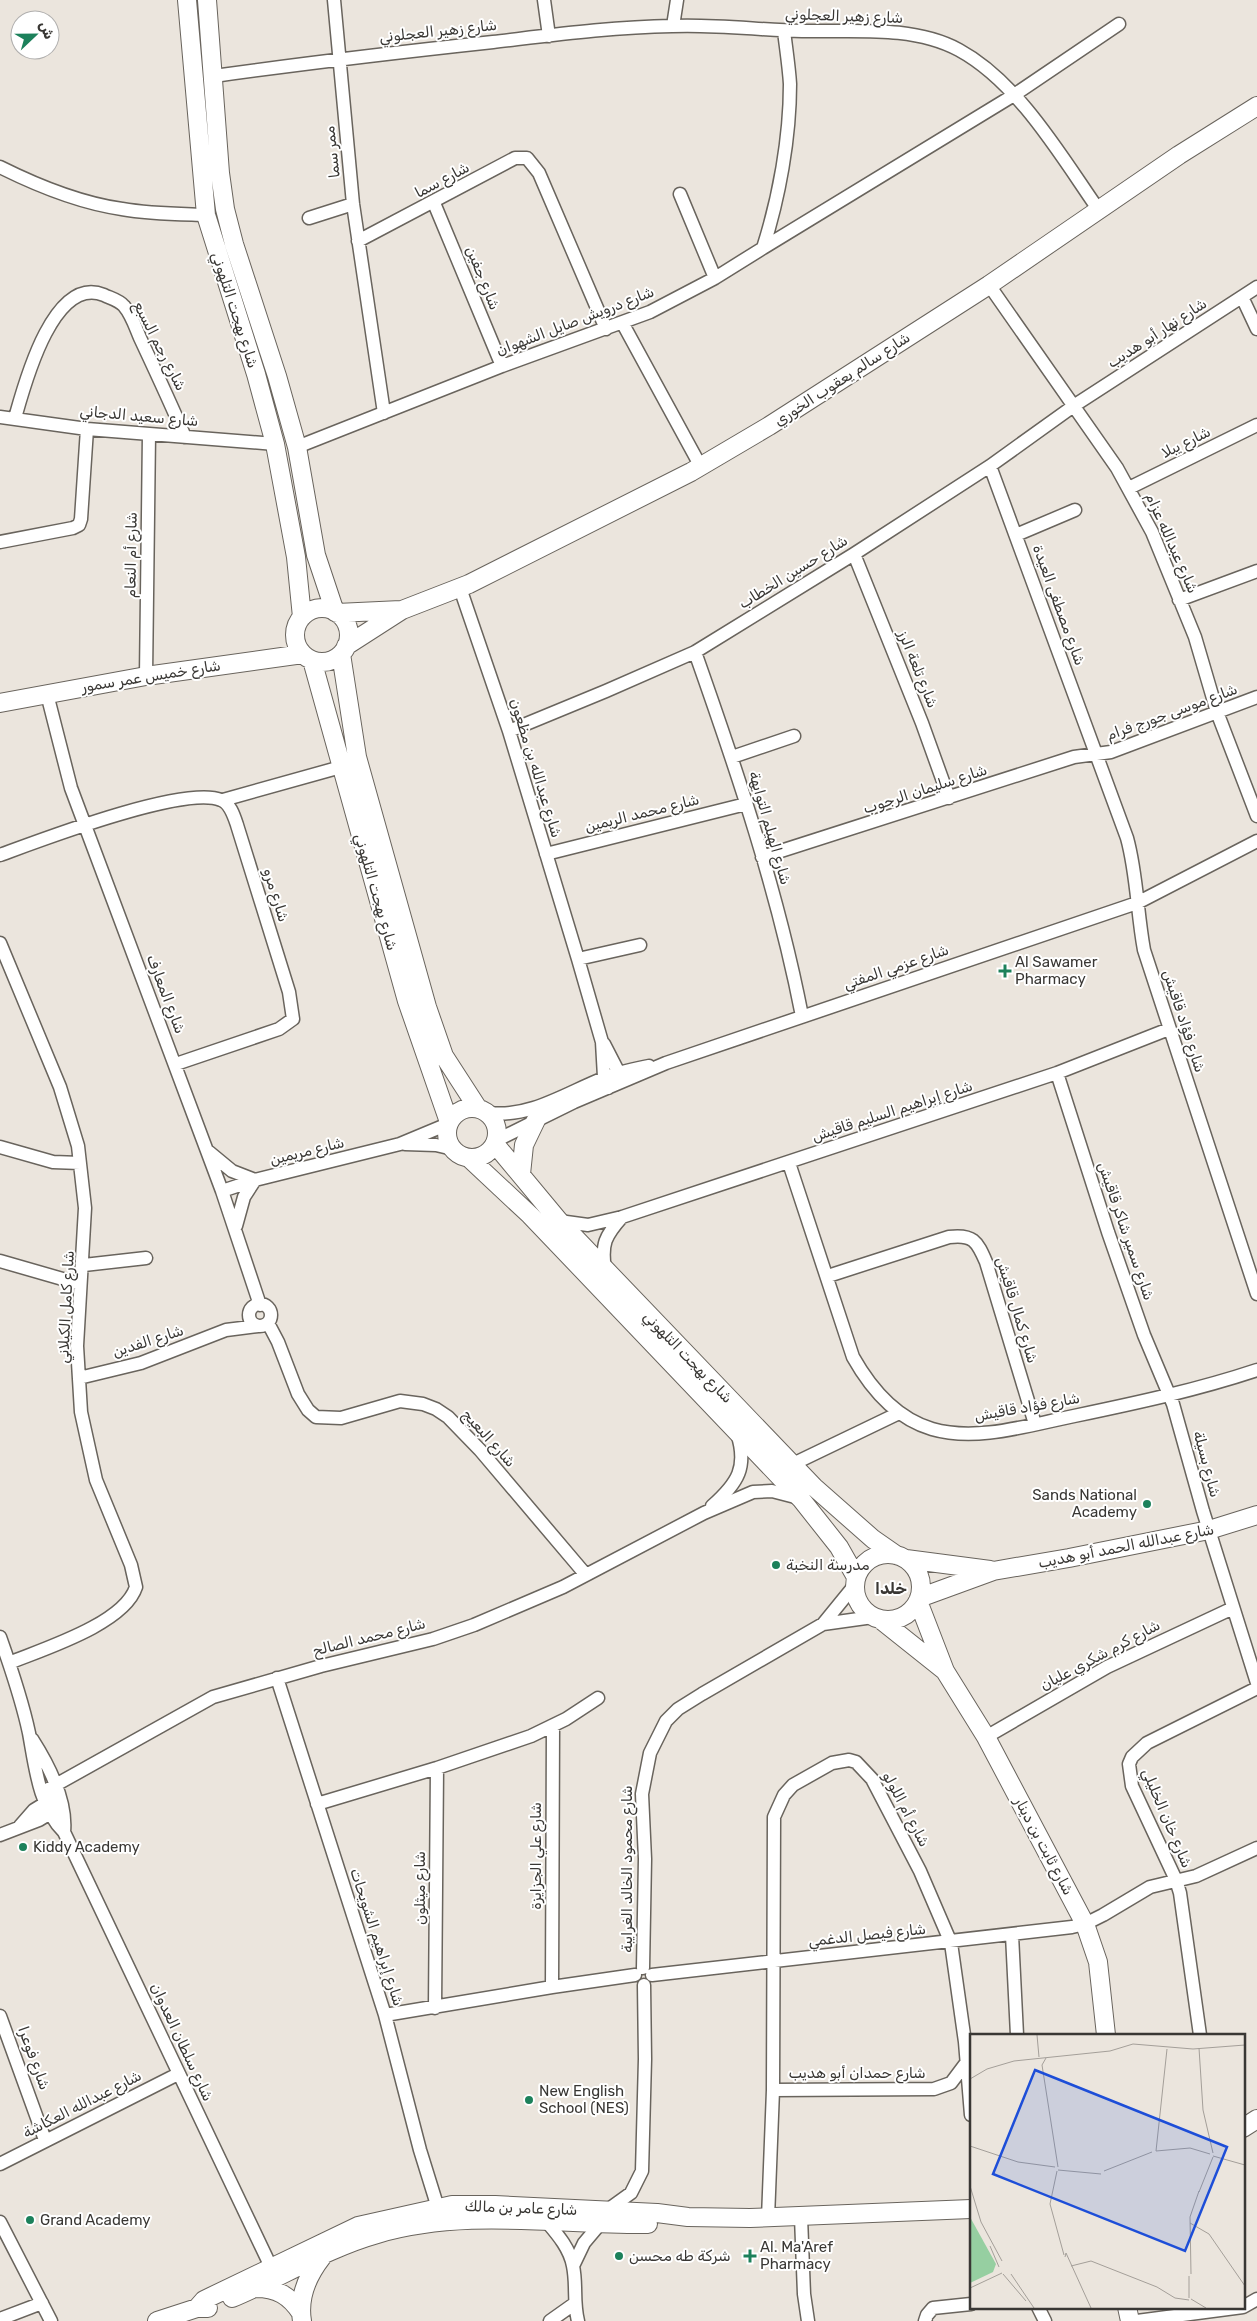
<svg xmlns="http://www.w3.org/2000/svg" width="1257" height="2321" font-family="Rubik,'Noto Naskh Arabic',sans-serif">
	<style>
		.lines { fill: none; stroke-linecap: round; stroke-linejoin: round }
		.street-casing { stroke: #69645d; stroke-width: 15 }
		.secondary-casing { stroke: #69645d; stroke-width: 20 }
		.street { stroke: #fff; stroke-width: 12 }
		.secondary { stroke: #fff; stroke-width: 18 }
		.poi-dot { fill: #1c815b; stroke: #fff; stroke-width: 2 }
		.labels { text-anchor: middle; stroke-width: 4; stroke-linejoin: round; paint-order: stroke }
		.street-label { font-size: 15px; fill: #393734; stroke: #fff }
		.poi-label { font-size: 15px; fill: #393734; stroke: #fff; text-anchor: start }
		.neighbourhood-label { font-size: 16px; font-weight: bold; fill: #393734; stroke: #fff }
		.inset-road { fill: none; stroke: #a49f99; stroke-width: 1 }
		.view { fill: #1d4ed8; fill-opacity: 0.15; stroke: #1d4ed8; stroke-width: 2.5 }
		.inset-edge { fill: none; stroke: #393734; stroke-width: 2.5 }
	</style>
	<rect width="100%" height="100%" fill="#ebe5dd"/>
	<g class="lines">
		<defs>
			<path id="street" d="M334 0 353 204 384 413
				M544 0 549 36
				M673 26 677 0
				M214 76C307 63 400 52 493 42 553 35 612 27 672 26 715 24 759 30 802 31 853 32 913 25 959 50 1018 82 1061 156 1098 209
				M0 167C38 186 80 203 122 209 150 214 178 214 206 215
				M680 194 715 278
				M434 203 502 366
				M309 218 353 204
				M358 241 515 158H527L539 173 606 329
				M763 248 1014 95 1119 24
				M989 285 1117 468 1152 532 1195 637 1217 712 1257 816
				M1242 297 1257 329
				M623 324 701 467
				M0 417 87 429 275 444
				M15 418C24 386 53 274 104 295 110 298 119 300 124 306 132 315 136 329 141 340 156 372 171 404 185 437
				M297 447 502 366 650 312 715 278 763 248C779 198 790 138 790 84 789 67 786 48 784 31
				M990 466 1127 838C1137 874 1137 912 1144 950L1257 1294
				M1129 488 1257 425
				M1016 535 1075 510
				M0 542 73 528 79 525 81 519 87 429
				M854 554 922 723 949 798
				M460 588 509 731 578 959 602 1042 604 1077 608 1088
				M1179 600 1257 571
				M695 652C737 771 778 892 802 1016
				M146 676 149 434
				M47 694 71 788 222 1191 260 1305
				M509 731 606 691 695 652 854 554 990 466 1075 405 1257 287
				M732 757 794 736
				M223 800 341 767
				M546 854 746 804
				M0 855C41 840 184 785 221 800 230 803 234 816 237 825L289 992 293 1019 279 1029 176 1064
				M762 857 1074 757 1111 752 1257 697
				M0 943 60 1087 78 1146 85 1208 77 1346 81 1412 96 1480 131 1565 136 1587C124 1624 43 1649 9 1663
				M578 959 640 945
				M604 1044 622 1079
				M1057 1073 1108 1232 1144 1335 1173 1404 1203 1511 1257 1683
				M490 1113C530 1118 568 1092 604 1078 618 1072 634 1069 649 1066
				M497 1140 574 1102 666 1063 1137 903 1257 841
				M405 1144 436 1145 453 1149
				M0 1147 53 1162 80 1163
				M209 1152 232 1171 255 1180 244 1197 236 1226
				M789 1163 853 1357C871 1389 895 1418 932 1429 977 1442 1029 1425 1074 1416 1136 1403 1197 1390 1257 1370
				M222 1191 255 1180 400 1144 448 1124
				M559 1221 588 1225 622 1217 1057 1073 1169 1029
				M0 1261 80 1284
				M84 1265 146 1258
				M605 1270C601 1244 605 1236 622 1217
				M828 1276 949 1237C973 1234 977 1241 986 1262L1035 1424
				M249 1315a11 11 0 1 1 22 0a11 11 0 1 1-22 0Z
				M268 1323 278 1342 298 1394 308 1410 316 1417 341 1418 400 1401 423 1404 436 1409 448 1417 480 1450 586 1575
				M79 1378 141 1363 226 1330 258 1326
				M793 1464 899 1413
				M712 1506C738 1483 748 1467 737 1433
				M823 1624 854 1586
				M0 1637C11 1668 22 1700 29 1733 35 1765 39 1808 64 1832L271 2267
				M277 1678 385 2015 420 2150 438 2208
				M986 1737 1107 1667 1233 1608
				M32 1739C48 1764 67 1801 64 1832
				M43 1792 213 1697 321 1666 433 1639 474 1625 563 1587 704 1513 753 1492 772 1491 799 1498
				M317 1804 437 1768 531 1736 566 1719 598 1698
				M20 1826 34 1810 52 1799
				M0 1835 39 1820 57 1809
				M1012 1935 1017 2035
				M643 1968 645 1859 642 1794 650 1753 666 1721 678 1709 702 1694 823 1624 873 1617
				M652 1975 1072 1927 1085 1924 1103 1915 1150 1887 1196 1876 1257 1848
				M552 1987 553 1726
				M435 2008 437 1768
				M385 2015 552 1987 635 1975
				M0 2016 45 2140
				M1200 2035 1180 1893 1176 1880 1132 1786 1129 1764 1132 1757 1147 1743 1257 1688
				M773 2090 934 2089 951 2083 966 2063
				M0 2164 178 2074
				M606 2211 631 2193 642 2171 645 2059 644 1985
				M801 2217 804 2294 808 2321
				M768 2218 773 2090 774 1817 784 1795 793 1785 832 1763 849 1760 856 1762 872 1779 920 1871 951 1943 965 2042 971 2115
				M0 2222 51 2321
				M547 2222C558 2235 570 2249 573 2266 577 2285 573 2301 578 2321
				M573 2266 584 2243 600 2224
				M1038 2307 1045 2321
				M1243 2307 1257 2299
				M0 2319 42 2303
				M550 2321 574 2304
				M925 2321 927 2315 933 2308 971 2304
				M1137 2321 1243 2307"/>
			<path id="secondary" d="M187 0 206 215 256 374 275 444 296 557 302 617
				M207 0 220 173 225 209 234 244 277 376 297 447 316 555 335 612
				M295 635a27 27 0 1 1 54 0a27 27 0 1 1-54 0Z
				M337 613 401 610
				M346 646 402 610 469 584 691 472 769 426 989 285 1179 155 1257 106
				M341 654 357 757 427 1007 444 1056 477 1107
				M312 660 407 1001 449 1122
				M0 703 146 676 303 654
				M447 1133a25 25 0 1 1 50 0a25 25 0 1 1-50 0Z
				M495 1144 559 1221 814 1487 873 1539 896 1555
				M469 1158 530 1215 801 1499 839 1547 856 1577
				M521 1174 524 1145 536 1120
				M855 1587a33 33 0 1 1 66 0a33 33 0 1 1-66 0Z
				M906 1559 990 1570
				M919 1598 993 1571 1069 1558 1209 1530 1257 1515
				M918 1601 945 1671 986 1737 1085 1924 1098 1962 1106 2035
				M881 1620 945 1671
				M1243 2128 1257 2119
				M256 2288C277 2288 290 2296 301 2313
				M232 2298C280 2278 327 2248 377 2234 465 2208 558 2225 648 2224
				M1127 2307 1130 2321
				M197 2308 204 2300 358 2226 452 2205H495L657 2213 688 2217 750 2218 971 2209
				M157 2321 197 2308H208
				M302 2321C298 2297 308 2275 322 2257"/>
		</defs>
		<use href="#street" class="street-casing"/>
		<use href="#secondary" class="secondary-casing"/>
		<use href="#street" class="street"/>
		<use href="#secondary" class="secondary"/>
	</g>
	<g class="poi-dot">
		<path d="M1002.5 963.5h5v5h5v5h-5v5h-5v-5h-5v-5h5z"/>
		<circle cx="1147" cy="1504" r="5"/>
		<circle cx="776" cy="1565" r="5"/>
		<circle cx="23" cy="1847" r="5"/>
		<circle cx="529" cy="2100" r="5"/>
		<circle cx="30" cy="2220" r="5"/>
		<circle cx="619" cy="2256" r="5"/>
		<path d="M747.5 2248.5h5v5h5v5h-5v5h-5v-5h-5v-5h5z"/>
	</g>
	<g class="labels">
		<g class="street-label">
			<text transform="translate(844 16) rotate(2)" y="5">شارع زهير العجلوني</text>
			<text transform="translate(438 31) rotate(-6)" y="5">شارع زهير العجلوني</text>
			<text transform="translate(332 152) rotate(-96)" y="5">ممر سما</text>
			<text transform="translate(442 180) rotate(-28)" y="5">شارع سما</text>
			<text transform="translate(483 278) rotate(68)" y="5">شارع جفين</text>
			<text transform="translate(235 310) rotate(72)" y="5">شارع بهجت التلهوني</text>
			<text transform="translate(575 321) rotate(-21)" y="5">شارع درويش صايل الشهوان</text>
			<text transform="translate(1157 333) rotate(-33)" y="5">شارع نهار أبو هديب</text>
			<text transform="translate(160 346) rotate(63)" y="5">شارع رجم السبع</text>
			<text transform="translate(842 379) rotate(-33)" y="5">شارع سالم يعقوب الخوري</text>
			<text transform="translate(139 416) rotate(5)" y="5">شارع سعيد الدجاني</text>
			<text transform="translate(1186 442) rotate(-26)" y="5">شارع يبلا</text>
			<text transform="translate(1172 543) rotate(66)" y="5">شارع عبدالله عزام</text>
			<text transform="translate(131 555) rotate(-89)" y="5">شارع أم النعام</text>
			<text transform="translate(793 572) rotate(-32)" y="5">شارع حسين الخطاب</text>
			<text transform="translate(1059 605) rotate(70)" y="5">شارع مصطفى العيدة</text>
			<text transform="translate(918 669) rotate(68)" y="5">شارع تلعة الرز</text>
			<text transform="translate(151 676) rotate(-9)" y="5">شارع خميس عمر سمور</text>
			<text transform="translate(1172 712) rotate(-20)" y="5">شارع موسى جورج فرام</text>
			<text transform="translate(536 768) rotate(73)" y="5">شارع عبدالله بن مظعون</text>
			<text transform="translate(925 789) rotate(-18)" y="5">شارع سليمان الرجوب</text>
			<text transform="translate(642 813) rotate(-14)" y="5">شارع محمد الريمين</text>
			<text transform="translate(770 828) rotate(74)" y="5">شارع الهيلم التوايهة</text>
			<text transform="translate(376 892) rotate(74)" y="5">شارع بهجت التلهوني</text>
			<text transform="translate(276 895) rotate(73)" y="5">شارع مرو</text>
			<text transform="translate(896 967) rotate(-19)" y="5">شارع عزمي المفتي</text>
			<text transform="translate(166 994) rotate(69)" y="5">شارع المعارف</text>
			<text transform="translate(1184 1021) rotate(72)" y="5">شارع فؤاد قاقيش</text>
			<text transform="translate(892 1111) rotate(-18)" y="5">شارع إبراهيم السليم قاقيش</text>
			<text transform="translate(307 1151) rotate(-14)" y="5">شارع مريمين</text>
			<text transform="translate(1126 1231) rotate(71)" y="5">شارع سمير شاكر قاقيش</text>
			<text transform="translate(66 1307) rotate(-87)" y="5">شارع كامل الكيلاني</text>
			<text transform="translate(1017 1310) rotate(73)" y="5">شارع كمال قاقيش</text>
			<text transform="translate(148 1341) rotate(-18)" y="5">شارع الفدين</text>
			<text transform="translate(688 1357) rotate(46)" y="5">شارع بهجت التلهوني</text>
			<text transform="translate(1027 1407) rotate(-10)" y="5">شارع فؤاد قاقيش</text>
			<text transform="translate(489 1438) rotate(48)" y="5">شارع البعيج</text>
			<text transform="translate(1207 1464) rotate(75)" y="5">شارع بسيلة</text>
			<text transform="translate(1126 1546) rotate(-11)" y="5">شارع عبدالله الحمد أبو هديب</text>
			<text transform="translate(369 1637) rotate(-14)" y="5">شارع محمد الصالح</text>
			<text transform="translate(1100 1655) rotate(-28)" y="5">شارع كرم شكري عليان</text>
			<text transform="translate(906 1809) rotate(62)" y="5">شارع أم اللولو</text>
			<text transform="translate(1167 1818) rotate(67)" y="5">شارع خان الخليلي</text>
			<text transform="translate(1044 1846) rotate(62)" y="5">شارع ثابت بن دينار</text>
			<text transform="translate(536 1856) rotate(-90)" y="5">شارع علي الجزايزة</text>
			<text transform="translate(627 1869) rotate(-90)" y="5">شارع محمود الخالد الغرايبة</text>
			<text transform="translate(420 1888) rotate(-90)" y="5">شارع ميثلون</text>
			<text transform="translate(867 1935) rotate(-6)" y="5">شارع فيصل الدغمي</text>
			<text transform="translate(377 1937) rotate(72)" y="5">شارع إبراهيم الشويحات</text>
			<text transform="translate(182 2042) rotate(65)" y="5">شارع سلطان العدوان</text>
			<text transform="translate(34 2058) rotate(70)" y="5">شارع فوعرا</text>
			<text x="857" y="2078">شارع حمدان أبو هديب</text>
			<text transform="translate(82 2104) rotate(-27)" y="5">شارع عبدالله العكاشة</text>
			<text transform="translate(521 2208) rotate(2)" y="5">شارع عامر بن مالك</text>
		</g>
		<g class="poi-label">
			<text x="1015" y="967">Al Sawamer<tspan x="1015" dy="17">Pharmacy</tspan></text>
			<text x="1137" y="1500" text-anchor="end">Sands National<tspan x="1137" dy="17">Academy</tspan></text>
			<text x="786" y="1570">مدرسة النخبة</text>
			<text x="33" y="1852">Kiddy Academy</text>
			<text x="539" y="2096">New English<tspan x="539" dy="17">School (NES)</tspan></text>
			<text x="40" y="2225">Grand Academy</text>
			<text x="760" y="2252">Al. Ma'Aref<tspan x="760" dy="17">Pharmacy</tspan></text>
			<text x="629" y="2261">شركة طه محسن</text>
		</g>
		<g class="neighbourhood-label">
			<text x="891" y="1594">خلدا</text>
		</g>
	</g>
	<g transform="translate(970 2034)">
		<rect width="275" height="275" fill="#ebe5dd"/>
		<path d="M0 183 26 230 23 238 0 249Z" fill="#96cfa1"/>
		<path class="inset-road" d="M67 1 69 23M229 14 233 76 243 119M76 24 72 31 88 133M0 45 17 35 44 27 140 17 163 10 223 15 275 11M0 112 48 128 85 133M186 117 197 15M186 117 220 114 240 120M243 122 275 131M88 136 131 140M87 137 80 170 94 221M134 137 182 118M0 152 11 188 32 227M229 158 243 123M220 189 239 200 275 252M20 212 29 233M95 223 96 219 121 274M101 232 121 227 187 253 205 264 219 266M33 240 56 267M41 240 64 274M221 240 220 183 229 157M0 254 32 239M219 264V242M221 265 236 274"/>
		<path class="view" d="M65 36 257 113 215 217 23 140Z"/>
		<rect width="275" height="275" class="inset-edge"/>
	</g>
	<g transform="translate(35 35) rotate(68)"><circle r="24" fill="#ffffff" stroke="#b0afae"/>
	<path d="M0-4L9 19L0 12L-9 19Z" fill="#1c815b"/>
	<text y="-8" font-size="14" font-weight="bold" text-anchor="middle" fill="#393734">ش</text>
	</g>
</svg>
